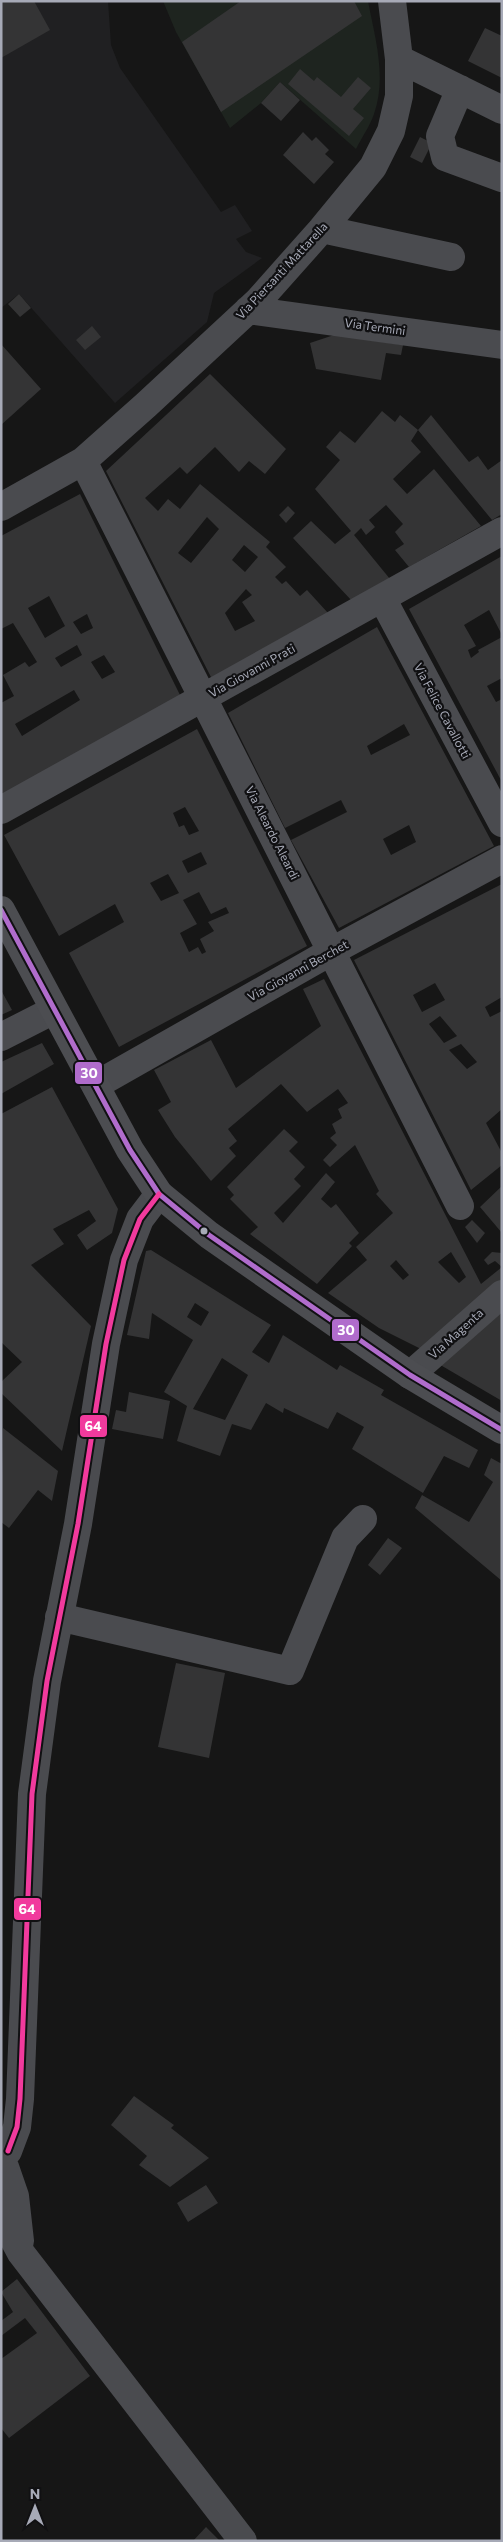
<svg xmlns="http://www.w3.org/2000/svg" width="503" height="2542" font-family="Commissioner,sans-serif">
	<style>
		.built { fill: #202022 }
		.pitch { fill: #1e241f }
		.building { fill: #343435; fill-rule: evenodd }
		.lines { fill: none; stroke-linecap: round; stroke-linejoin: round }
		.minor { stroke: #4a4b4f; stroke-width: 28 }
		.major { stroke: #4c4d51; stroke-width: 28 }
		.bus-1-casing { stroke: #101012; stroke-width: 9 }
		.bus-2-casing { stroke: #101012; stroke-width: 9 }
		.bus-1 { stroke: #b06ccc; stroke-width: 5 }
		.bus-2 { stroke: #f13a9d; stroke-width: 5 }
		.bus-dot { fill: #a7aab7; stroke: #101012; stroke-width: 2 }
		.labels { text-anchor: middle; stroke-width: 4.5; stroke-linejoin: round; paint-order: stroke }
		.street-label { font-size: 12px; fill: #a7aab7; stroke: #101012 }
		.line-badge { stroke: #101012; stroke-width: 2 }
		.badge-label { font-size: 14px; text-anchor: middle; font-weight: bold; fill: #fff }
	</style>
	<rect width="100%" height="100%" fill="#161616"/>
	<path class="built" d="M1 1H108L111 45 120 68 221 212 235 205 252 231 236 239 246 252 262 258 214 293 207 322 115 403 19 294 1 308Z"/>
	<path class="pitch" d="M163 1H368C375 38 387 77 374 114 370 126 362 137 356 149L280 82 261 103 230 128 176 32Z"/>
	<path class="building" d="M1 1H34L50 30 1 58Z
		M241 1H354L362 16 221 112 182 42Z
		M485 28 502 36V78L468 61Z
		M300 69 314 81 317 77 341 97 358 77 371 88 353 109 364 118 349 136 288 84Z
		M280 82 300 100 281 121 261 103Z
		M303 132 312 141 316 137 329 150 325 154 334 162 314 184 283 155Z
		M420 137 432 143 422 163 410 157Z
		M19 294 31 308 20 317 8 304Z
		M92 326 101 337 85 350 76 340Z
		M334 335 403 345 401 355 386 353 381 380 316 369 310 343Z
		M1 344 41 389 1 425Z
		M210 374 286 449 265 474 249 461 239 472 215 447 187 474 180 467 145 498 158 511 168 499 180 509 200 484 270 542 266 547 286 567 275 577 282 584 286 581 300 596 307 590 328 613 212 679 106 471ZM207 517 219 529 191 563 178 553ZM244 545 258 557 245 572 232 560ZM246 589 252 595 242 602 255 621 235 631 225 613Z
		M382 411 395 422 400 415 418 430 411 441 421 452 393 479 407 494 434 469 481 526 409 567 395 550 404 544 395 532 403 524 386 505 369 520 375 527 366 535 361 528 354 535 390 579 352 601 293 538 311 521 335 544 351 531 315 489 340 460 326 447 340 431 355 443Z
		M431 415 469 462 478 456 488 470 502 460V514L492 520 418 430Z
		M80 494 181 697 1 796V703L14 696 3 675 25 662 29 667 37 662 13 623 1 629V536ZM49 596 65 626 45 638 28 608ZM87 614 93 628 81 634 73 622ZM77 645 82 655 61 667 55 658ZM104 655 115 672 102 679 91 662ZM74 690 80 700 22 736 15 724Z
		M288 506 295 513 286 523 279 515Z
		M502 556V635L489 610 464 625 476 646 468 650 471 658 479 652 478 650 502 637V678L487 686 496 702 502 699V782L409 609Z
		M377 627 494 846 339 928 291 840 347 812 341 800 285 828 228 713ZM404 724 410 735 371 755 367 746ZM409 825 416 842 391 855 383 839Z
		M197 729 307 946 119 1047 69 953 124 922 115 904 59 936 4 835ZM185 807 199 831 189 835 184 825 179 827 173 813ZM201 852 207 864 188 873 182 861ZM168 874 179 893 161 901 150 883ZM199 892 211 914 226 907 229 913 208 922 214 931 200 939 206 952 202 954 198 947 189 952 180 933 197 924 183 900Z
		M502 884V997L485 1007 490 1017 502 1011V1109L486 1123 502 1153V1165L471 1190 354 960ZM435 983 445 1000 422 1012 413 995ZM440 1016 457 1036 444 1043 429 1024ZM461 1044 477 1062 467 1069 449 1050Z
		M324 979 481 1284 502 1267V1281L423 1350 379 1328 328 1293 367 1260 356 1247 393 1213 376 1194 379 1191 355 1145 330 1167 323 1160 337 1145 330 1138 336 1133 332 1124 342 1118 338 1109 348 1103 338 1089 307 1112 281 1084 228 1129 237 1141 229 1148 236 1156 211 1181 175 1137 158 1110 171 1102 154 1070 211 1040 236 1088 321 1026 303 989ZM451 1252 466 1277 459 1283 438 1262ZM396 1260 409 1275 403 1280 390 1266Z
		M1 990 12 1010 1 1015Z
		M42 1043 54 1064 1 1094V1062Z
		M52 1087 118 1209 112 1233 87 1250 77 1235 96 1221 89 1210 53 1229 64 1244 31 1265 91 1326 62 1451 1 1393V1382L22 1362 1 1342V1114Z
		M284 1129 298 1142 289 1151 305 1167 294 1179 301 1186 274 1213 283 1223 326 1173 335 1182 321 1199 331 1208 336 1204 359 1233 349 1243 352 1246 317 1284 250 1234 258 1227 230 1199 234 1195 227 1187Z
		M502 1186V1233L480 1207Z
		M472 1220 485 1233 477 1243 465 1227Z
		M151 1250 271 1325 252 1352 269 1363 283 1335 337 1370 340 1365 384 1390 381 1395 478 1450 469 1468 444 1456 423 1493 352 1449 364 1427 337 1412 328 1429 284 1408 283 1413 266 1403 251 1430 232 1424 220 1456 177 1441 187 1406 164 1392 193 1340 152 1313 149 1339 127 1335 146 1251ZM195 1303 209 1312 201 1326 187 1317ZM222 1358 248 1375 225 1420 193 1409Z
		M492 1252 502 1253V1267L495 1261 488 1265 484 1260Z
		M502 1307V1401L437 1363Z
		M129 1392 170 1401 163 1439 112 1429 116 1410 126 1412Z
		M3 1428 58 1471 52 1501 38 1490 9 1528 1 1522Z
		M491 1458 502 1464V1581L415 1508 422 1495 469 1522 493 1482 484 1475Z
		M388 1538 402 1548 380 1575 368 1565Z
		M176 1663 225 1673 209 1758 158 1747Z
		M134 2096 174 2125 171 2128 209 2158 170 2187 139 2165 147 2156 111 2125Z
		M206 2185 218 2203 188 2222 177 2203Z
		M17 2279 90 2376 9 2438 1 2428V2359L37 2333 25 2318 1 2336V2321L13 2312 1 2292Z
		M206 2527 220 2541H193Z"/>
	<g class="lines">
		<path class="minor" d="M399 59 502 110
			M460 89 440 136 445 157 502 178
			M322 229 451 257
			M248 310 502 345
			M83 461 460 1206
			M1 507 83 461 146 405 258 301 322 229 373 167 391 131 399 96V59L392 1
			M382 598 502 823
			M1 810 502 531
			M1 1037 54 1010
			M96 1085 332 951 502 859
			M410 1375 502 1294
			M59 1617 290 1671 345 1538 363 1519
			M8 2151 17 2127 20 2099 32 1794 47 1681 78 1524 106 1344 124 1260 140 1219 159 1194
			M5 2167 15 2196 20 2241
			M1 2216 21 2253 243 2541"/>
		<path class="major" d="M1 910 130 1150 159 1194 209 1235 410 1375 502 1430"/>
		<defs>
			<path id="bus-1" d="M1 910 130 1150 159 1194 209 1235 410 1375 502 1430"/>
			<path id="bus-2" d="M8 2151 17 2127 20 2099 32 1794 47 1681 78 1524 106 1344 124 1260 140 1219 159 1194"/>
		</defs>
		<use href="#bus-1" class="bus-1-casing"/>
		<use href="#bus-2" class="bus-2-casing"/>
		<use href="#bus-1" class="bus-1"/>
		<use href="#bus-2" class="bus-2"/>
	</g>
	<circle class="bus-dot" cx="204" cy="1231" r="4.5"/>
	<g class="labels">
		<g class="street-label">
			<text transform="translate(282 271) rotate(-47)" y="4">Via Piersanti Mattarella</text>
			<text transform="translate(375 327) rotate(8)" y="4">Via Termini</text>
			<text transform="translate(252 671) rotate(-29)" y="4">Via Giovanni Prati</text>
			<text transform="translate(442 711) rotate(62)" y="4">Via Felice Cavallotti</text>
			<text transform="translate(272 833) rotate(63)" y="4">Via Aleardo Aleardi</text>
			<text transform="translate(298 971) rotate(-29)" y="4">Via Giovanni Berchet</text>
			<text transform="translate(456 1334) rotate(-42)" y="4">Via Magenta</text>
		</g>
	</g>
	<g class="line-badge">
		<rect x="74" y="1061" width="29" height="24" rx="5" fill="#b06ccc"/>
		<rect x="331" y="1318" width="29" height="24" rx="5" fill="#b06ccc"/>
		<rect x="79" y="1414" width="29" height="24" rx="5" fill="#f13a9d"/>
		<rect x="13" y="1897" width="29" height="24" rx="5" fill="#f13a9d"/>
	</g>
	<g class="badge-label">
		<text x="89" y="1078">30</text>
		<text x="346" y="1335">30</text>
		<text x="93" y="1431">64</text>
		<text x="27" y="1914">64</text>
	</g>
	<rect width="503" height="2542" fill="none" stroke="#a7aab7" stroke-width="5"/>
	<g transform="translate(35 2507)" stroke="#101012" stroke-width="4" paint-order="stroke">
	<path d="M0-4L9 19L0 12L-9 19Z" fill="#a7aab7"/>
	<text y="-8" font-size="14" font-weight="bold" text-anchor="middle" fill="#a7aab7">N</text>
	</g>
</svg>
